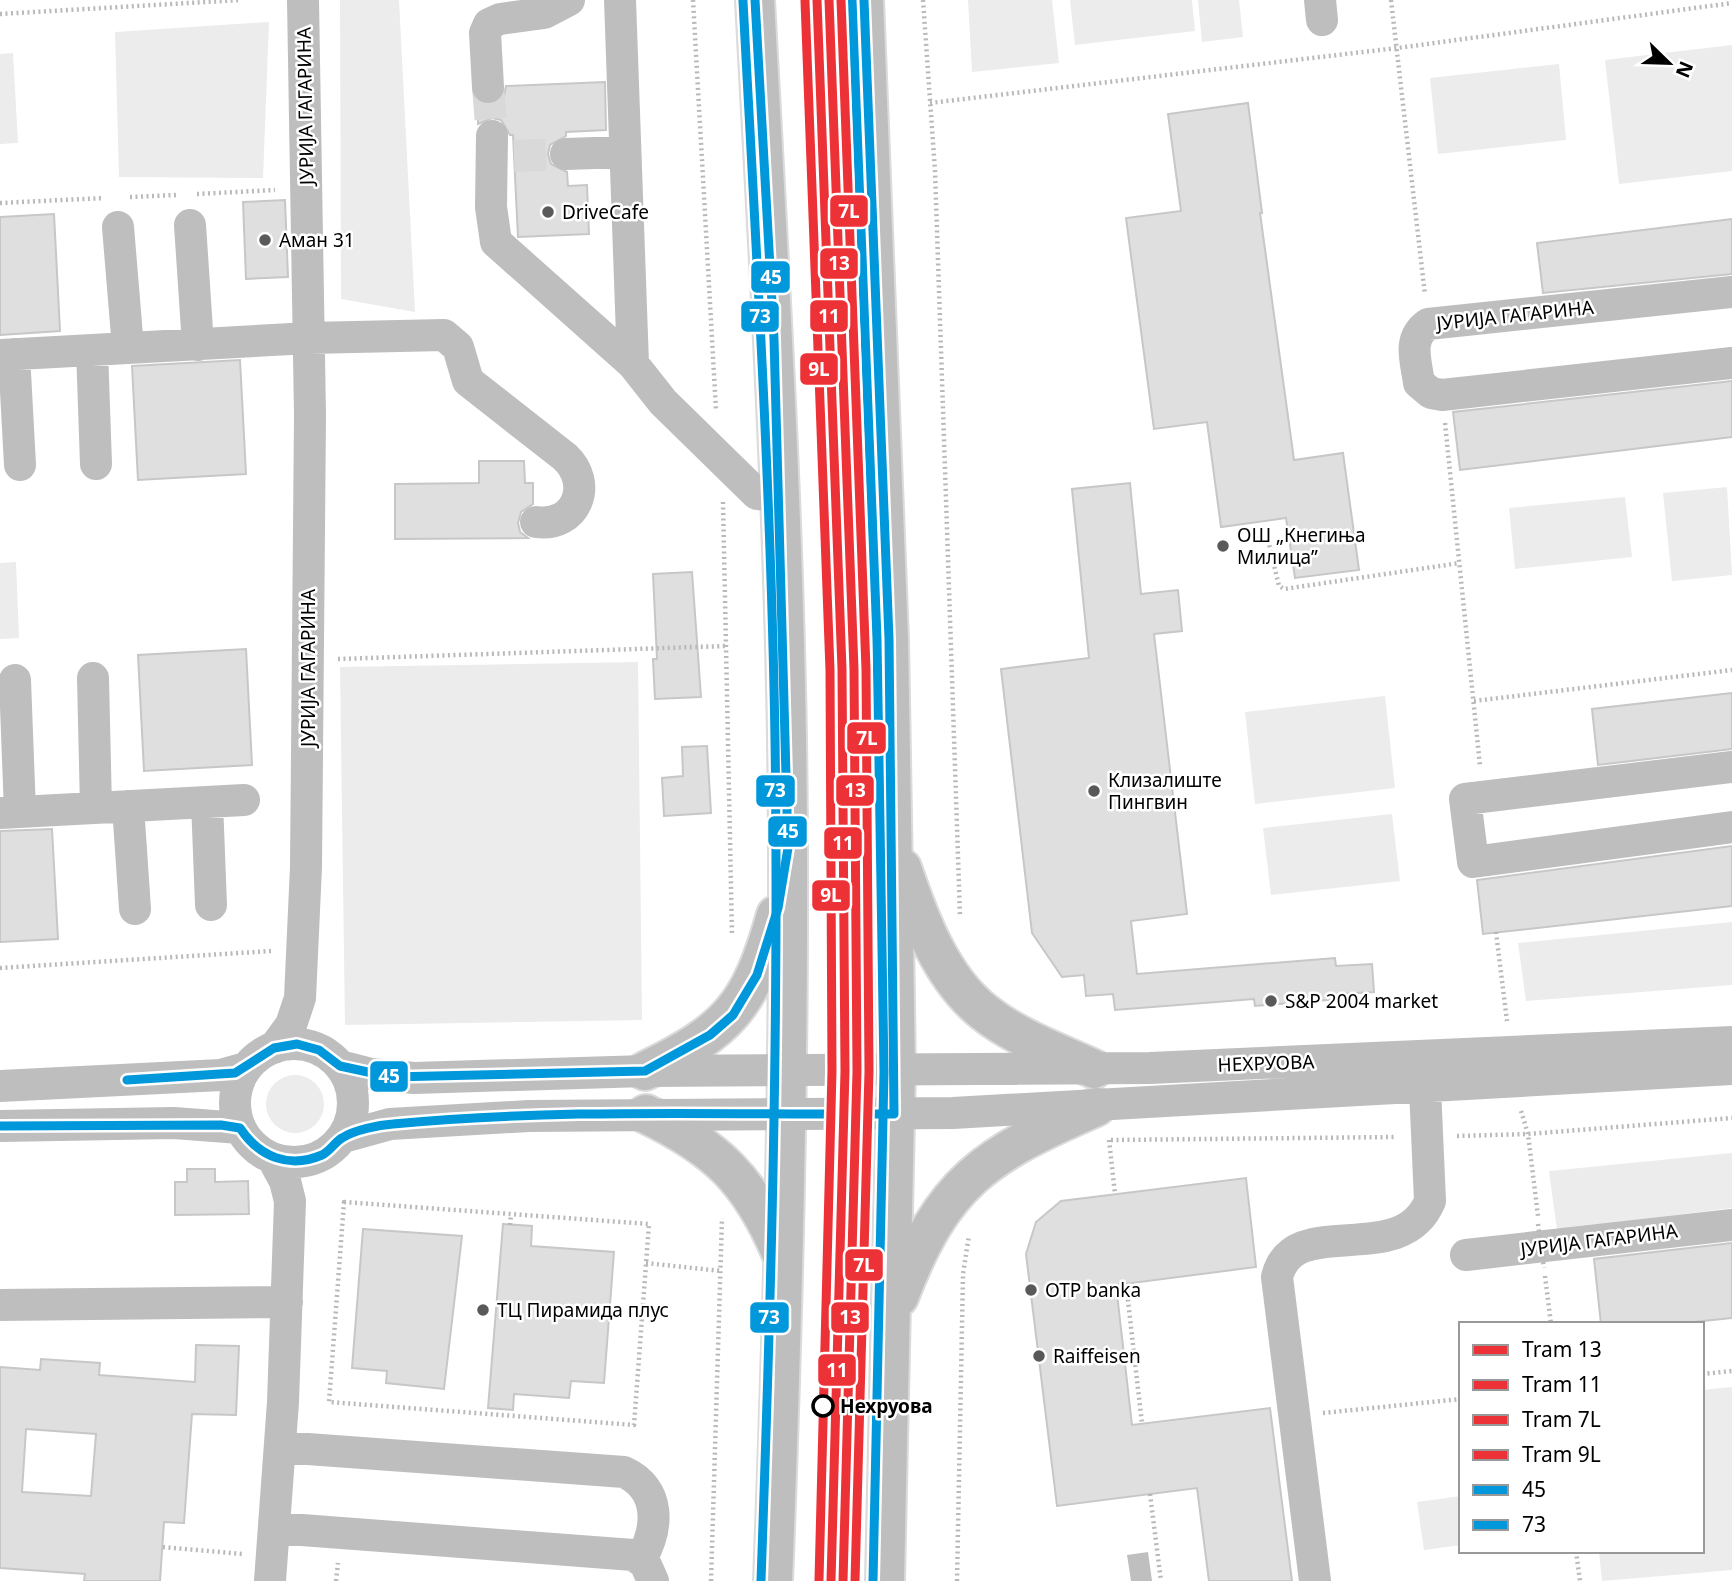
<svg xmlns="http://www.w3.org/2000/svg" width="1732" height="1581" font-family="'Noto Sans',sans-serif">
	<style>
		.green { fill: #ececec }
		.water { fill: #bfbfbf }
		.building { fill: #dfdfdf; stroke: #c7c7c7; stroke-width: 2; fill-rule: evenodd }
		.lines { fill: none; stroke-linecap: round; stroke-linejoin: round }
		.minor-tunnel { stroke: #d9d9d9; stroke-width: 32; stroke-dasharray: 32 16; stroke-linecap: butt }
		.major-casing { stroke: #dbdbdb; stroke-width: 42 }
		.path { stroke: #b9b9b9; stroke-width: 4.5; stroke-dasharray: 2 3.5; stroke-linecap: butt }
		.minor { stroke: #bebebe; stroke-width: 32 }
		.major { stroke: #bebebe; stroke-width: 38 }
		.path-bridge { stroke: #b9b9b9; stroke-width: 4.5; stroke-dasharray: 2 3.5; stroke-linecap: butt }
		.bus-1-casing { stroke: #fff; stroke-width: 14 }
		.bus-2-casing { stroke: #fff; stroke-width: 14 }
		.bus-1 { stroke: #0098da; stroke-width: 9 }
		.bus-2 { stroke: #0098da; stroke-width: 9 }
		.tram-1-casing { stroke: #fff; stroke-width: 14 }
		.tram-2-casing { stroke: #fff; stroke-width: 14 }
		.tram-3-casing { stroke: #fff; stroke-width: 14 }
		.tram-4-casing { stroke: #fff; stroke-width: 14 }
		.tram-1 { stroke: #ed3237; stroke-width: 9 }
		.tram-2 { stroke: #ed3237; stroke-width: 9 }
		.tram-3 { stroke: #ed3237; stroke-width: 9 }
		.tram-4 { stroke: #ed3237; stroke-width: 9 }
		.poi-dot { fill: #595959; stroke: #fff; stroke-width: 2.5 }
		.stop-dot { fill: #fff; stroke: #000; stroke-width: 3.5 }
		.labels { text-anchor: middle; stroke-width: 5; stroke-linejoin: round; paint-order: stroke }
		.street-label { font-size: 19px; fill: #000; stroke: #fff }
		.poi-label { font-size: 19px; fill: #000; stroke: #fff; text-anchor: start }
		.stop-label { font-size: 19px; font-weight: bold; fill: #000; stroke: #fff; text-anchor: start }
		.line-badge { stroke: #fff; stroke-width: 2.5 }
		.badge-label { font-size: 19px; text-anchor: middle; font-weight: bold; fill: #fff }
	</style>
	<rect width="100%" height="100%" fill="#fff"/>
	<path class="green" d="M340 0H399L415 312 341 299Z
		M968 0H1052L1059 63 972 72Z
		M1070 0H1192L1195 31 1075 45Z
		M1198 0H1239L1243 37 1202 42Z
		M269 22 263 178 119 177 115 32Z
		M1732 45V171L1619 184 1605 60Z
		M13 53 18 143 0 144V54Z
		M1559 64 1566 140 1438 154 1430 78Z
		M1727 487 1732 575 1672 581 1663 493Z
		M1625 497 1632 557 1515 569 1509 508Z
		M16 562 19 638 0 639V563Z
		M638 662 642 1020 345 1025 340 667Z
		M1385 696 1395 788 1255 804 1245 712Z
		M1392 814 1400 881 1271 895 1263 828Z
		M1732 922V985L1526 1001 1518 943Z
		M266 1104a29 29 0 1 1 58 0a29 29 0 1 1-58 0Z
		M1732 1153V1208L1557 1230 1549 1171Z
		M1732 1387V1570L1602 1581 1599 1551H1702V1390Z
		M1461 1496V1545L1424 1550 1417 1502Z"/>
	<path class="water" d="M1148 1552 1152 1581H1131L1127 1555Z"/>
	<path class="building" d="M605 82 606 130 566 132V136L550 145 548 154 551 164 567 172 568 186 587 185 589 234 518 237 513 135H510L501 120 492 118 478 124V102L488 105 497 103 504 96 506 86Z
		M1248 103 1262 213H1260L1294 460 1343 453 1359 570 1295 578 1286 518 1221 527 1207 422 1154 429 1126 218 1181 211 1168 114Z
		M285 200 288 277 246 279 243 202Z
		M54 214 60 331 0 335V217Z
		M1732 219V274L1543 293 1537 243Z
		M240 360 246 474 138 480 132 366Z
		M1732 381V437L1460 470 1453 412Z
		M479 461H524L525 483H533V504L521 512 518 523 520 532 528 538 395 539V484L479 483Z
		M1130 483 1141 594 1178 590 1182 631 1154 634 1187 914 1131 921 1137 974 1335 958 1336 966 1372 964 1374 992 1338 994 1339 999 1255 1006 1254 999 1115 1010 1113 994 1086 996 1084 975 1062 977 1032 933 1001 669 1089 658 1072 489Z
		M692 572 701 697 655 699 653 659H657L653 574Z
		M246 649 252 765 144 771 138 655Z
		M1732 693V749L1598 765 1592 709Z
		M707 746 711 813 664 816 662 778 683 776 682 747Z
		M52 829 58 939 0 942V831Z
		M1732 846V906L1483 934 1477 880Z
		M187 1169H215V1182L248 1181 249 1214 175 1215V1182H187Z
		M1246 1178 1256 1267 1116 1285 1132 1425 1270 1408 1292 1581H1209L1197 1488 1057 1506 1026 1254 1036 1222 1061 1201Z
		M503 1224 532 1226 531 1246 614 1252 604 1383 571 1381 569 1398 514 1394 513 1410 488 1408Z
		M363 1229 462 1236 444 1389 386 1383 387 1371 352 1368Z
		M1732 1243V1318L1674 1324H1601L1594 1259Z
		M196 1345 239 1346 236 1415 192 1414 184 1523 164 1522 160 1581H84L85 1574 0 1568V1367L40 1370 41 1359 100 1363 99 1375 195 1382ZM26 1429 96 1434 91 1496 22 1492Z"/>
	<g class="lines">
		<path class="minor-tunnel" d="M488 87 492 136
			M514 156 566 154"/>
		<defs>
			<path id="major" d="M755 0C768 246 783 492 787 739 791 1020 784 1300 773 1581
				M864 0 889 639 894 936 896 1072 885 1581
				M902 868C919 918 941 978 984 1012 1015 1037 1057 1052 1094 1069
				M645 1071C729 1030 750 1007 776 915
				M646 1114C717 1148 750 1180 781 1253
				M899 1297C943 1181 985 1155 1096 1107"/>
		</defs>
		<use href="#major" class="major-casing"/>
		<path class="path" d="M693 0 716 410
			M923 0 935 171 960 916
			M1391 0 1425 295
			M0 14 240 0
			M930 103 1397 48 1732 3
			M197 194 275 190
			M130 197 177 195
			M0 203 104 198
			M1445 423 1480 766
			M723 502 732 935
			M1268 540 1279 586 1284 589 1460 563
			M338 659 725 646
			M1474 701 1732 670
			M1496 932 1507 1021
			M0 968 271 951
			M1521 1111 1528 1134 1538 1216
			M1457 1136 1528 1134 1732 1118
			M1109 1140 1115 1194
			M1111 1140 1396 1137
			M344 1202 649 1224 634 1425 329 1402Z
			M510 1225 511 1214
			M646 1263 721 1271
			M1545 1276 1551 1324
			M1126 1283 1142 1424
			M1702 1374 1732 1371
			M1323 1413 1461 1399
			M1150 1494 1161 1581
			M163 1547 242 1554
			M1576 1551 1580 1581
			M336 1581 338 1563
			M711 1581 722 1218
			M957 1581 963 1274 969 1235"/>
		<path class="minor" d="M620 0 633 364
			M1320 0 1322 20
			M488 87 485 33 489 24 500 19 544 13 569 0
			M492 136 491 207 496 242 633 364 663 402 757 494 779 497
			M566 154 624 152
			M190 225 198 345
			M118 227 128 348
			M1732 292 1428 324C1407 339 1416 360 1419 383L1431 393 1442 395 1732 363
			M92 350 96 464
			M14 354 20 465
			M0 355 309 338 444 335 458 347 468 381 565 457C594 484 576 528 536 522
			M93 678 96 808
			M15 680 20 812
			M1732 767 1465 799 1473 862 1732 827
			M207 802 211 905
			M128 806 135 909
			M0 813 244 800
			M235 1103a59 59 0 1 1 118 0a59 59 0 1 1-118 0Z
			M274 1048 291 1025 300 998 306 867 310 415 303 0
			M340 1066 371 1074 414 1078 645 1071 1150 1068 1732 1042
			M0 1086 221 1075 246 1068
			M0 1126 174 1123 240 1128
			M343 1137 390 1124 529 1116 953 1113 1732 1069
			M1466 1255 1732 1225
			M0 1305 287 1302
			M280 1447 624 1472C661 1489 659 1528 641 1559
			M275 1528 633 1555 645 1563 653 1581
			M270 1581 283 1402 290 1201 285 1181 273 1159
			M1315 1581 1277 1277C1293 1210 1401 1271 1430 1201L1425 1088"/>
		<use href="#major" class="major"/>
		<path class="path-bridge" d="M1538 1224 1544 1268"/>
		<defs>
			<path id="bus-1" d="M127 1080 235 1073 274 1048 297 1044 319 1050 340 1066 391 1077 645 1071 710 1035 733 1015 757 975 778 908 788 848 774 339 755 0
				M0 1126 221 1125 240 1128C259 1157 289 1169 322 1155 330 1151 335 1142 342 1138 354 1130 379 1125 393 1124 559 1108 728 1115 894 1114L889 639 864 0"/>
			<path id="bus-2" d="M852 0 877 639 884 1072 873 1581
				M743 1C756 247 771 492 775 739 779 1019 771 1300 761 1581"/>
		</defs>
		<use href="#bus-1" class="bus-1-casing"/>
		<use href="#bus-2" class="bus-2-casing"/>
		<use href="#bus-1" class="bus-1"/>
		<use href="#bus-2" class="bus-2"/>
		<defs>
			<path id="tram-1" d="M829 0 854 669 857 1071 843 1581"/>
			<path id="tram-2" d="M817 0 842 669 845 1071 831 1581"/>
			<path id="tram-3" d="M841 0 866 669 869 1071 855 1581"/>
			<path id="tram-4" d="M805 1 830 670 832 1071 819 1580"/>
		</defs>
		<use href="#tram-1" class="tram-1-casing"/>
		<use href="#tram-2" class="tram-2-casing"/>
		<use href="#tram-3" class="tram-3-casing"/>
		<use href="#tram-4" class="tram-4-casing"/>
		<use href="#tram-1" class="tram-1"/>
		<use href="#tram-2" class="tram-2"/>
		<use href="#tram-3" class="tram-3"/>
		<use href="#tram-4" class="tram-4"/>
	</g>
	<g class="poi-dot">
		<circle cx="548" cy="212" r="7"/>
		<circle cx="265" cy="240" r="7"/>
		<circle cx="1223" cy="546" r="7"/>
		<circle cx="1094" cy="791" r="7"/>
		<circle cx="1271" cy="1001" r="7"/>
		<circle cx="1031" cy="1290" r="7"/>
		<circle cx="483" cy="1310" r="7"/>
		<circle cx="1039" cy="1356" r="7"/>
	</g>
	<circle class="stop-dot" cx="823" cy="1406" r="10"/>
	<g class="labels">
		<g class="street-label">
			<text transform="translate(305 106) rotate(-91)" y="7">ЈУРИЈА ГАГАРИНА</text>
			<text transform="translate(1515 315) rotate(-6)" y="7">ЈУРИЈА ГАГАРИНА</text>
			<text transform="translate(308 668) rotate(-90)" y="7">ЈУРИЈА ГАГАРИНА</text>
			<text transform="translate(1266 1063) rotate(-2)" y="7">НЕХРУОВА</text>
			<text transform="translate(1599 1240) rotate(-7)" y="7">ЈУРИЈА ГАГАРИНА</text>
		</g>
		<g class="poi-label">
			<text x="562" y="219">DriveCafe</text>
			<text x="279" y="247">Аман 31</text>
			<text x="1237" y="542">ОШ „Кнегиња<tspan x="1237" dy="22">Милица”</tspan></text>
			<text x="1108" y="787">Клизалиште<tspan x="1108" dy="22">Пингвин</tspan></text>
			<text x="1285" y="1008">S&amp;P 2004 market</text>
			<text x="1045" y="1297">OTP banka</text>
			<text x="497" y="1317">ТЦ Пирамида плус</text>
			<text x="1053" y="1363">Raiffeisen</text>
		</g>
		<g class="stop-label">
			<text x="840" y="1413">Нехруова</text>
		</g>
	</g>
	<g class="line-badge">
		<rect x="829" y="194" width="40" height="34" rx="7" fill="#ed3237"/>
		<rect x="819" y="247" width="40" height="33" rx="7" fill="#ed3237"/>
		<rect x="750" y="260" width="41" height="34" rx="7" fill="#0098da"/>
		<rect x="809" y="299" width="40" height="34" rx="7" fill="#ed3237"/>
		<rect x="740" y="300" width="40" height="33" rx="7" fill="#0098da"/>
		<rect x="799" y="352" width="40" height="34" rx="7" fill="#ed3237"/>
		<rect x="846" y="721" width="41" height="34" rx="7" fill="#ed3237"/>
		<rect x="835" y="774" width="40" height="33" rx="7" fill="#ed3237"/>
		<rect x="755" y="774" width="41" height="34" rx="7" fill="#0098da"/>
		<rect x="767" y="815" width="41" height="33" rx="7" fill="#0098da"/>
		<rect x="823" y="826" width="40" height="34" rx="7" fill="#ed3237"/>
		<rect x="811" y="879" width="40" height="33" rx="7" fill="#ed3237"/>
		<rect x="369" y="1060" width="40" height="33" rx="7" fill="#0098da"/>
		<rect x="844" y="1248" width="40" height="34" rx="7" fill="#ed3237"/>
		<rect x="830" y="1301" width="40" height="33" rx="7" fill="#ed3237"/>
		<rect x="749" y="1301" width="41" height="33" rx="7" fill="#0098da"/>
		<rect x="817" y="1353" width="40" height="34" rx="7" fill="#ed3237"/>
	</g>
	<g class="badge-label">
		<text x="849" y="218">7L</text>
		<text x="839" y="270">13</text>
		<text x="771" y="284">45</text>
		<text x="829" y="323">11</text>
		<text x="760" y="323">73</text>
		<text x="819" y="376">9L</text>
		<text x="867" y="745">7L</text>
		<text x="855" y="797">13</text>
		<text x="775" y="797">73</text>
		<text x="788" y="838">45</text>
		<text x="843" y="850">11</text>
		<text x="831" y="902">9L</text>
		<text x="389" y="1083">45</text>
		<text x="864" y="1272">7L</text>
		<text x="850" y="1324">13</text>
		<text x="769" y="1324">73</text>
		<text x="837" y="1377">11</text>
	</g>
	<rect x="1459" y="1322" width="245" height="231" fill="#ffffff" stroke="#999999" stroke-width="2"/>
	<rect x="1473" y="1345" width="35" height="10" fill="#ed3237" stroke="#999999" stroke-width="2"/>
	<text x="1522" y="1357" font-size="21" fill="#000000">Tram 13</text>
	<rect x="1473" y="1380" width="35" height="10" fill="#ed3237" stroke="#999999" stroke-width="2"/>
	<text x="1522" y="1392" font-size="21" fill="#000000">Tram 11</text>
	<rect x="1473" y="1415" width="35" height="10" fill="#ed3237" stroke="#999999" stroke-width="2"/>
	<text x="1522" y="1427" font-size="21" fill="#000000">Tram 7L</text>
	<rect x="1473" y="1450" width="35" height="10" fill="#ed3237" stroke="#999999" stroke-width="2"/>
	<text x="1522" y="1462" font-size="21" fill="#000000">Tram 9L</text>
	<rect x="1473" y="1485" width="35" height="10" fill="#0098da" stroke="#999999" stroke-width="2"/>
	<text x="1522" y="1497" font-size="21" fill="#000000">45</text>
	<rect x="1473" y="1520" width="35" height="10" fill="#0098da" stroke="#999999" stroke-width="2"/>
	<text x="1522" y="1532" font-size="21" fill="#000000">73</text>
	<g transform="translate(1669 63) rotate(113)" stroke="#ffffff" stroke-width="5" paint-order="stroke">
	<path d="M0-5L12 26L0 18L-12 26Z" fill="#000000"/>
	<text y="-10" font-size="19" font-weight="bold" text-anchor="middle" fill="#000000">N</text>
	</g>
</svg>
